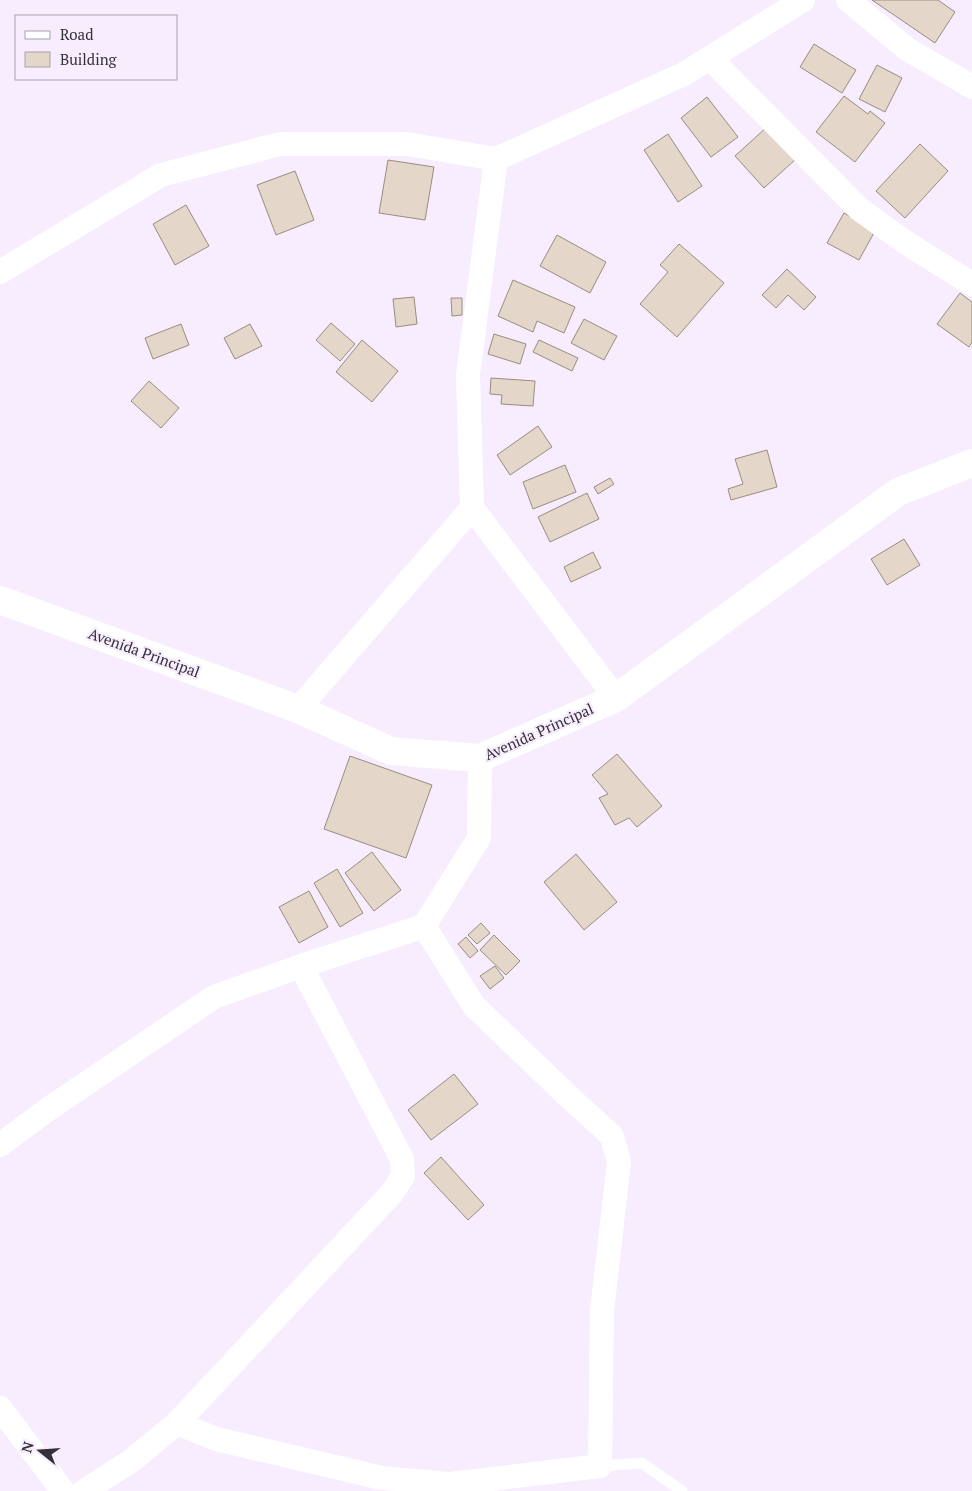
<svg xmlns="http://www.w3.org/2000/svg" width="972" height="1491" font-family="'PT Serif',serif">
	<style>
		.building { fill: #e4d6c8; stroke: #998c80 }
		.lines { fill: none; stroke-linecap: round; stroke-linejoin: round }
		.lane { stroke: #fff; stroke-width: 11 }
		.street { stroke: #fff; stroke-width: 24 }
		.secondary { stroke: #fff; stroke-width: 28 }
		.labels { text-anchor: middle; stroke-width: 4.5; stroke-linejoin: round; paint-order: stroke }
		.street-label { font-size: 15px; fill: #343037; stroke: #f7edfe }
	</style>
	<rect width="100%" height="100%" fill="#f7edfe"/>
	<path class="building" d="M872 0H938L955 12 935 43Z
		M814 44 856 70 842 93 800 67Z
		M877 65 902 78 885 112 859 99Z
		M844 96 868 114 870 111 885 123 855 162 816 132Z
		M707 97 738 137 711 157 681 118Z
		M768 126 797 158 764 188 735 156Z
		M668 134 702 186 678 202 644 150Z
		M920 144 948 171 905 218 876 191Z
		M388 160 434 167 425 220 379 213Z
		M295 171 314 220 276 235 257 185Z
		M186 205 209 246 175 265 153 224Z
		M844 213 875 231 859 260 827 243Z
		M557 235 606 262 590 293 540 266Z
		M679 244 724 283 677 337 640 304 668 272 660 265Z
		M787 269 816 297 804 310 788 295 776 308 762 295Z
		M513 280 575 307 564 333 537 321 533 332 498 316Z
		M960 293 972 302V342L969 347 937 324Z
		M414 297 417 324 396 327 393 299Z
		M451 298H462V315L452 316Z
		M584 319 617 336 604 360 571 343Z
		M331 323 355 344 340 361 316 340Z
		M181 324 189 345 153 359 145 338Z
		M250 324 262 346 235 359 224 338Z
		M494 334 526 344 520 364 488 354Z
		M362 340 398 371 372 402 336 372Z
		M539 340 578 358 572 371 533 352Z
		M491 378 535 381 533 406 501 404 502 395 490 394Z
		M149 381 179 408 161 428 131 401Z
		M538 426 552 447 510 475 497 455Z
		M767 450 777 487 731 500 728 489 743 484 735 459Z
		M565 465 576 492 533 509 523 482Z
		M610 478 614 484 598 494 594 487Z
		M587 493 599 519 550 542 538 517Z
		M904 539 920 565 887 585 871 559Z
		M593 552 601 568 571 582 564 567Z
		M617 754 662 806 637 827 629 818 615 825 599 798 608 794 592 775Z
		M350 756 432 785 406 858 324 829Z
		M372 852 401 890 374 911 345 873Z
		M576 854 617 902 584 930 544 882Z
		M337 869 363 913 340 927 314 883Z
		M309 891 328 927 299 943 279 907Z
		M481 923 490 933 477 944 468 935Z
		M494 935 520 961 506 975 480 950Z
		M466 937 478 951 470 958 458 944Z
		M495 966 504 978 490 989 480 976Z
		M454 1074 478 1104 431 1140 408 1110Z
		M441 1157 484 1205 468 1220 424 1173Z"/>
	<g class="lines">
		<path class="lane" d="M600 1466 642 1463 682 1491"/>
		<path class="street" d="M848 0 907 49 972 87
			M710 58 859 209 908 244 972 284
			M0 272 161 175 280 144H407L496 159
			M616 698 472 508 468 375 496 159 684 74 803 0
			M298 709 472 508
			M0 1145 47 1110 214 997 301 966 424 926 479 838 480 758
			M0 1408 63 1491
			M177 1423 392 1193 403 1176 402 1159 301 966
			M84 1491 131 1461 177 1423 216 1439 382 1478 449 1484 600 1466 602 1311 619 1162 612 1136 567 1095 474 1006 424 926"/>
		<path class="secondary" d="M0 600 298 709 391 751 480 758 616 698 898 492 972 463"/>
	</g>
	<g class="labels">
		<g class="street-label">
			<text transform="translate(144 653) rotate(20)" y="5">Avenida Principal</text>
			<text transform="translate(539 732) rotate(-24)" y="5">Avenida Principal</text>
		</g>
	</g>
	<rect x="15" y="15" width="162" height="65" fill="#f7edfe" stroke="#a9a1ae"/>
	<rect x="25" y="31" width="25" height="8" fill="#ffffff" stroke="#a9a1ae"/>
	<text x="60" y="40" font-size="15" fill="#343037">Road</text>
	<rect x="25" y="52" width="25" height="15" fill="#e4d6c8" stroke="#a9a1ae"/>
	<text x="60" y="65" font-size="15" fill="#343037">Building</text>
	<g transform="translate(40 1451) rotate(287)" stroke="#f7edfe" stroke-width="4" paint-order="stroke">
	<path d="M0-4L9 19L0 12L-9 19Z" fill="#343037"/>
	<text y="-8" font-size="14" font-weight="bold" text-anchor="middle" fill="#343037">N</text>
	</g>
</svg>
